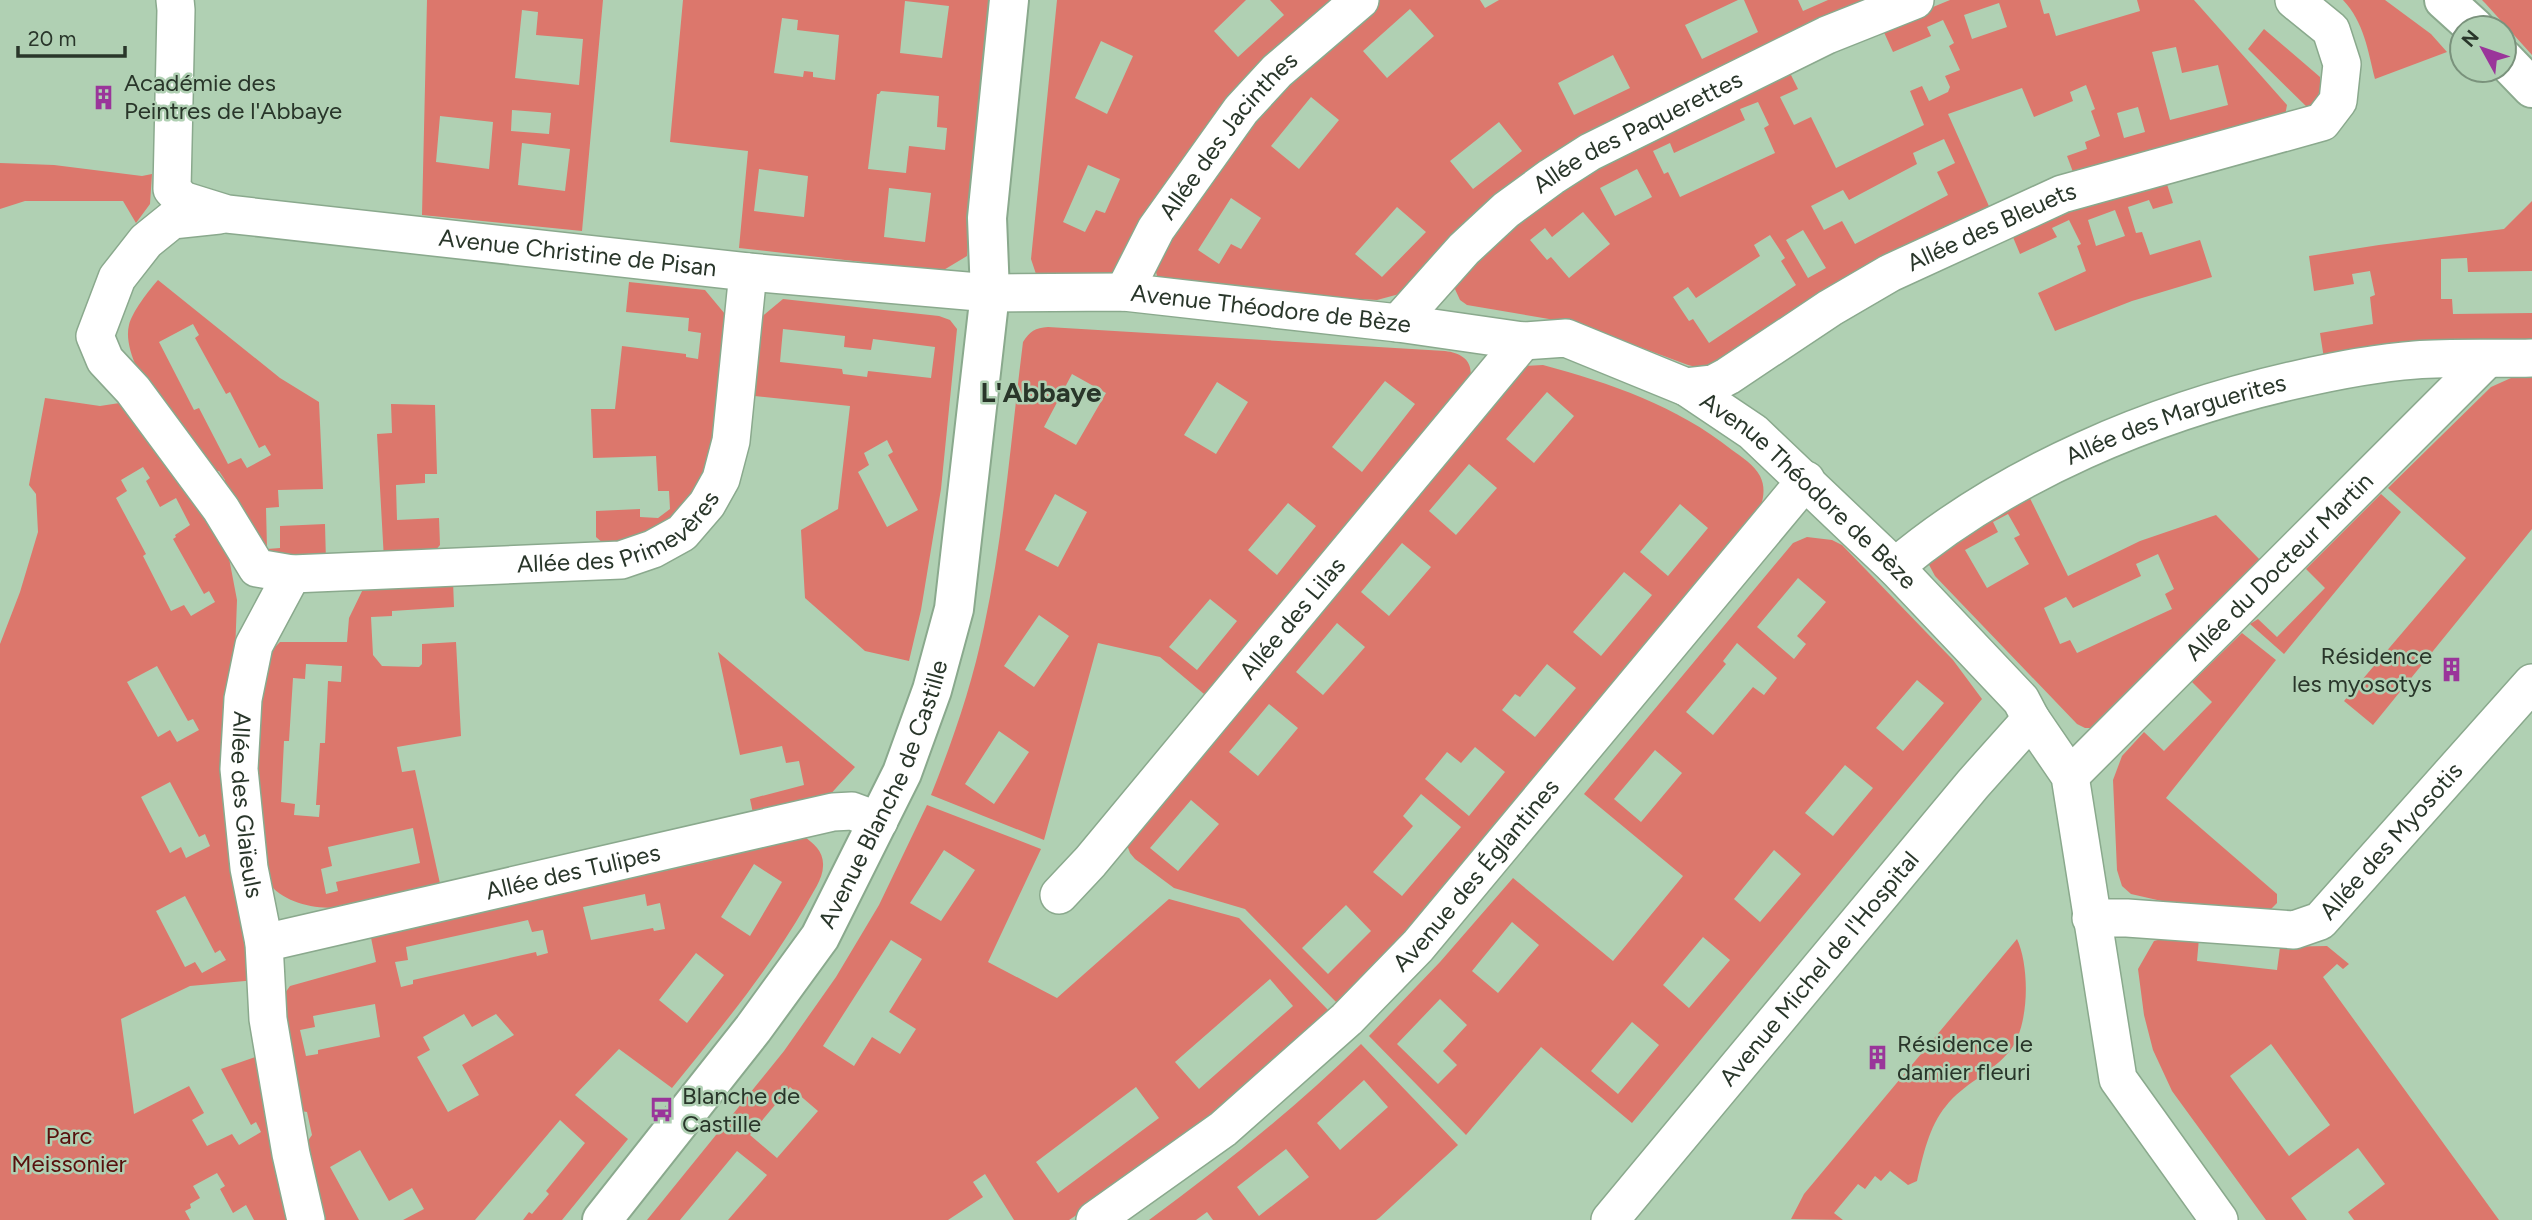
<svg xmlns="http://www.w3.org/2000/svg" width="2532" height="1220" font-family="Figtree,sans-serif">
	<style>
		.green { fill: #dc776c; fill-rule: evenodd }
		.lines { fill: none; stroke-linecap: round; stroke-linejoin: round }
		.street-casing { stroke: #8aa98d; stroke-width: 40 }
		.secondary-casing { stroke: #8aa98d; stroke-width: 42 }
		.primary-casing { stroke: #8aa98d; stroke-width: 42 }
		.street { stroke: #fff; stroke-width: 37 }
		.secondary { stroke: #fff; stroke-width: 38 }
		.primary { stroke: #fff; stroke-width: 38 }
		.labels { text-anchor: middle; stroke-width: 5; stroke-linejoin: round; paint-order: stroke }
		.poi-label { font-size: 24px; fill: #29362a; stroke: #b0d0b3; text-anchor: start }
		.street-label { font-size: 24px; fill: #29362a; stroke: #b0d0b3 }
		.park-label { font-size: 24px; fill: #57100d; stroke: #b0d0b3 }
		.quarter-label { font-size: 28px; font-weight: bold; fill: #29362a; stroke: #b0d0b3 }
	</style>
	<rect width="100%" height="100%" fill="#b0d0b3"/>
	<path class="green" d="M427 0H603L582 231 422 215ZM522 10 538 12 536 35 583 39 579 85 515 78ZM512 110 551 113 549 134 511 131ZM440 116 493 122 489 169 436 162ZM522 143 570 149 565 191 518 185Z
		M683 0H992L967 256 942 271 739 248 748 151 670 142ZM905 1 949 6 942 58 900 53ZM782 18 798 20 797 30 839 35 835 80 813 77V72L804 71 803 77 774 73ZM881 91 939 96 937 127 947 128 945 150 909 146 906 173 868 169 877 94H879ZM759 169 808 176 804 217 754 211ZM889 188 931 193 925 242 884 237Z
		M1057 0H1246L1214 31 1238 57 1284 15 1270 0H1340L1117 275 1044 280 1036 274 1031 259ZM1101 41 1133 56 1107 114 1075 98ZM1088 165 1120 179 1105 213 1096 210 1085 232 1063 222Z
		M1375 0H1480L1485 8 1499 0H1738L1685 25 1702 59 1758 32 1744 0H1798L1803 11 1828 0H1893L1609 131 1403 293 1377 300 1274 294 1158 279 1155 269 1183 213 1282 85ZM1410 9 1434 36 1387 78 1363 51ZM1613 55 1630 88 1574 115 1558 83ZM1311 97 1339 120 1299 169 1271 146ZM1499 122 1522 151 1473 189 1450 161ZM1231 198 1261 218 1241 249 1231 244 1219 264 1198 250ZM1397 207 1426 232 1382 277 1355 254Z
		M1950 0H2040L2044 14 2049 13 2056 36 2140 11 2137 0H2194L2287 105 2283 126 2076 180 2067 156 2087 149 2085 142 2100 136 2091 111 2095 109 2086 85 2070 92 2073 101 2034 117 2022 88 1948 114 1992 213 1723 364 1700 368 1688 365 1599 332 1549 319 1467 305 1460 300 1454 287 1508 228 1607 158 1789 71 1798 89 1780 97 1794 125 1811 117 1836 168 1924 125 1910 91 1922 86 1929 101 1948 92 1950 87 1945 76 1960 70 1949 46 1954 43 1943 20 1927 27 1931 36 1893 52 1882 28ZM1999 3 2007 27 1972 39 1964 15ZM2176 47 2182 73 2218 65 2228 105 2170 120 2152 52ZM1758 102 1769 125 1764 128 1775 153 1680 197 1668 172 1664 174 1653 151 1670 143 1674 153 1745 120 1740 109ZM2138 107 2145 132 2124 138 2117 113ZM1944 139 1955 163 1937 172 1948 195 1855 244 1842 221 1824 230 1811 206 1843 190 1849 200 1917 164 1913 153ZM1637 169 1652 197 1615 216 1600 188ZM1583 212 1610 244 1569 278 1551 257 1547 260 1530 240 1545 228 1552 237ZM1803 230 1826 268 1808 278 1786 240ZM1770 235 1785 258 1781 261 1796 285 1709 343 1693 319 1689 321 1673 297 1688 287 1696 298 1760 256 1754 245Z
		M2343 0H2385L2431 34 2447 52 2375 79C2368 51 2364 22 2343 0Z
		M2482 0H2532V55L2485 3Z
		M2264 29 2320 77V90L2312 112 2248 49Z
		M0 163 54 165 142 176 152 174 150 204 136 223 123 201H25L0 209Z
		M2165 178 2173 203 2153 209 2149 200 2128 207 2136 233 2142 232 2150 255 2200 240 2212 277 2132 301 2055 331 2038 293 2086 271 2077 246 2081 244 2069 220 2052 228 2057 237 2020 254 2010 230ZM2115 210 2125 236 2096 246 2088 220Z
		M2532 201V271L2468 272 2467 258 2441 259V299H2452L2453 314 2532 313V344L2325 365 2320 333 2373 324 2370 297 2375 295 2370 271 2352 274 2354 284 2314 291 2309 256 2379 245 2504 229Z
		M158 280 280 378 319 402 323 489 278 490 279 507 266 508 267 549 280 548V526L325 524 326 562 261 551 222 492 225 480 219 471 208 473C184 441 119 365 129 325 132 312 149 290 158 280ZM193 324 199 335 195 338 226 394 230 392 259 448 265 445 271 455 247 468 241 458 228 464 199 408 194 410 159 342Z
		M629 282 705 290 730 320 708 476 678 518 612 551 596 537V511L640 509V517L658 518 670 509 669 491H658L656 456 593 458 591 409H615L622 346 686 354V357L698 359 701 333 688 331 689 318 626 312Z
		M783 299 939 316 950 320 957 329 941 489 921 610 909 661 865 651 805 598 801 530 838 509 850 406 745 395 754 323ZM783 329 845 336 844 347 871 350 873 339 935 347 931 378 868 371 867 377 843 374 842 369 780 362ZM887 440 893 452 888 455 918 510 887 527 858 472 869 465 864 453Z
		M1048 327 1445 351C1462 353 1474 361 1470 380L1210 699 1160 657 1098 643 1044 840 931 795C953 740 972 685 984 627 1004 533 1011 437 1023 342 1030 331 1035 328 1048 327ZM1072 374 1106 393 1076 445 1044 427ZM1385 381 1415 404 1362 472 1332 447ZM1217 382 1248 402 1216 454 1184 435ZM1055 494 1087 512 1058 567 1025 550ZM1288 503 1316 526 1277 575 1248 550ZM1210 599 1237 621 1197 670 1169 647ZM1039 615 1069 636 1034 687 1004 666ZM999 731 1029 752 994 804 965 784Z
		M1543 365C1610 383 1677 406 1732 450 1742 457 1754 465 1760 476 1765 486 1764 495 1761 506L1413 924 1337 1003 1245 909 1174 888 1135 859 1130 853 1127 845 1524 366ZM1547 392 1574 416 1534 463 1506 439ZM1469 464 1497 488 1456 535 1429 511ZM1680 504 1708 528 1668 576 1640 552ZM1402 543 1431 567 1389 616 1361 592ZM1624 572 1652 595 1601 656 1573 632ZM1337 623 1365 647 1323 695 1296 672ZM1547 664 1576 688 1535 737 1502 710 1515 694 1520 697ZM1269 704 1298 728 1258 776 1229 752ZM1475 747 1505 772 1469 816 1425 779 1447 752 1461 763ZM1421 794 1461 827 1402 896 1373 872 1413 826 1403 816ZM1191 800 1219 824 1178 871 1150 848ZM1346 905 1371 931 1328 974 1302 948Z
		M2532 375V529L2373 725 2344 701 2466 558 2388 488 2491 387 2511 378Z
		M45 398 100 406 126 402 222 540 229 558 237 600 234 681 256 980 190 986 121 1019 134 1114 189 1086 204 1113 192 1120 207 1146 232 1134 239 1145 261 1132 256 1122 251 1125 221 1069 258 1056 295 1220H254L246 1205 233 1213 220 1189 225 1186 217 1173 193 1186 200 1198 190 1204 191 1208 185 1211 190 1220H0V644L20 592 38 532 36 494 29 485ZM143 467 150 478 146 481 160 507 176 498 190 525 175 535 176 537 173 539 204 594 209 591 215 602 191 616 184 605 171 611 143 556 146 554 116 498 127 491 121 480ZM157 666 188 721 193 719 199 730 177 742 170 730 158 737 127 682ZM170 782 199 837 205 834 210 846 186 858 181 847 170 853 141 797ZM185 896 215 953 220 950 226 960 202 973 195 962 185 967 156 911Z
		M391 404 435 405 437 474H425V483L396 485 397 520 439 518 440 545 430 557 384 560 377 434 392 433Z
		M2026 490 2068 576 2140 541 2216 515 2264 564 2095 728H2085L2077 724 1935 576 1927 561ZM2008 514 2020 535 2014 538 2029 564 1987 588 1965 550 1998 532 1993 522ZM2158 554 2174 589 2165 594 2172 609 2077 653 2070 640 2060 644 2044 608 2066 597 2073 608 2141 576 2136 564Z
		M2381 494 2401 512 2284 654 2250 624 2258 619 2277 637 2325 588 2306 569Z
		M1807 537 1832 540 1842 545 1953 660 1982 699 1632 1123 1541 1047 1466 1135 1369 1036 1440 962 1513 878 1613 961 1683 876 1584 794 1793 543ZM1798 578 1826 602 1797 636 1806 644 1794 659 1757 627ZM1737 643 1777 678 1764 695 1753 687 1713 735 1686 712 1726 664 1723 661ZM1917 680 1944 703 1903 751 1876 728ZM1655 750 1682 773 1641 822 1614 799ZM1845 765 1873 788 1833 836 1805 813ZM1774 850 1801 874 1760 922 1734 899ZM1512 922 1539 945 1498 993 1472 971ZM1703 937 1730 960 1689 1008 1663 985ZM1440 999 1467 1025 1443 1051 1457 1065 1438 1084 1397 1044ZM1632 1022 1659 1045 1618 1094 1591 1071Z
		M453 581 454 607 392 611V616L371 617 373 655 382 666 419 667 422 664V644L456 642 461 736 397 747 402 772 415 770 441 888C393 899 310 928 270 885L253 791 259 663 280 642H347L349 618 365 585ZM306 664 342 666 341 682 328 681 325 743H320L316 805H320L319 817 294 815 295 804 281 802 284 741H289L293 678 305 679ZM413 828 420 863 336 882 338 891 326 894 321 869 332 866 328 847Z
		M2242 633 2276 660 2166 798 2277 894V903L2271 909H2263L2166 902 2131 894 2122 886 2117 870 2113 780 2122 756 2144 732 2164 751 2212 702 2192 682Z
		M718 652 855 767 827 798 754 818 750 799 804 785 799 761 786 763 782 746 740 755Z
		M927 805 1041 849 988 962 1057 998 1169 899 1239 918 1329 1011 1200 1126 1128 1181 1069 1220H1014L985 1174 973 1182 983 1197 948 1220H728L767 1175 737 1151 680 1220H647L784 1051 836 977 879 905ZM944 850 975 870 941 921 910 903ZM891 940 922 959 889 1012 916 1029 900 1054 872 1037 854 1066 823 1046ZM1270 979 1293 1006 1199 1089 1175 1062ZM790 1087 818 1111 777 1158 750 1135ZM1136 1087 1159 1118 1058 1193 1036 1162Z
		M803 836C814 843 824 852 823 866 823 879 812 893 806 905 768 971 720 1029 672 1088L619 1049 575 1095 628 1139 562 1220H523L529 1212 532 1214 549 1194 546 1191 585 1143 560 1120 475 1220H403L424 1209 412 1188 389 1201 360 1150 330 1167 359 1220H320L307 1142 312 1135 307 1112 301 1111 281 1011 285 993 290 986 376 962 369 928 601 876 615 882 713 860ZM754 864 782 882 750 936 721 917ZM645 894 647 906 660 903 665 929 654 931 653 928 591 940 583 907ZM528 920 532 932 543 930 548 953 537 956 536 952 413 980V984L401 987 395 962 408 960 406 947ZM696 953 724 975 687 1023 659 1000ZM375 1004 380 1037 318 1050V1054L306 1056 300 1030 315 1027 313 1016ZM464 1014 472 1027 496 1014 514 1035 462 1065 479 1095 448 1112 417 1057 430 1050 423 1037Z
		M2165 938H2199L2197 961 2277 970 2280 947 2327 946 2349 964 2343 969 2337 964 2323 977 2499 1220H2354L2348 1212 2385 1184 2358 1148 2291 1198 2307 1220H2266L2172 1091 2153 1050 2144 1015 2138 969 2154 941ZM2271 1044 2330 1125 2289 1156 2230 1076Z
		M2017 939C2030 967 2030 1029 2008 1053 1990 1074 1963 1084 1946 1106 1929 1126 1923 1156 1917 1181L1908 1185 1890 1171 1881 1181 1875 1176 1865 1189 1858 1184 1834 1213 1843 1220 1791 1219 1804 1194Z
		M1361 1044 1458 1145 1379 1218 1376 1220H1213L1207 1212 1196 1220H1149C1224 1165 1295 1108 1361 1044ZM1364 1080 1388 1107 1340 1150 1317 1123ZM1286 1149 1309 1177 1259 1216 1237 1187Z"/>
	<g class="lines">
		<defs>
			<g id="street">
				<path id="s1" d="M175 0 176 10 172 189 182 200 227 214 748 272 990 293 1124 292 1398 323 1523 341 1566 338 1686 387 1753 432 1895 567 2021 700 2031 719 2070 776 2118 1079 2219 1220"/>
				<path id="s2" d="M219 215 172 220 146 241 117 278 95 336 105 360 133 390 221 509 257 568 292 574 254 645 243 699 239 769 249 868 264 943 268 1019 291 1154 306 1220"/>
				<path id="s3" d="M1124 292 1156 229 1241 110 1277 71 1360 0"/>
				<path id="s4" d="M1398 323 1464 249 1506 210 1551 177 1590 152 1827 35 1915 0"/>
				<path id="s5" d="M1686 387 1713 384 1728 376 1830 308 1890 273 2062 194 2322 122 2338 101 2342 64 2331 30 2294 0"/>
				<path id="s6" d="M1895 567C2006 473 2154 412 2295 380 2334 371 2375 363 2415 360 2454 357 2493 359 2532 358"/>
				<path id="s7" d="M292 574 621 560 653 549 682 533 707 504 721 479 731 441 748 272"/>
				<path id="s8" d="M2070 776 2487 359"/>
				<path id="s9" d="M1059 895 1090 862 1523 341"/>
				<path id="s10" d="M2091 918H2127L2294 930 2320 921 2532 683"/>
				<path id="s11" d="M264 943 833 812 852 811 879 821"/>
				<path id="s12" d="M1095 1220 1223 1129 1347 1019 1418 946 1806 480"/>
				<path id="s13" d="M1610 1220 1973 784 2031 719"/>
			</g>
			<g id="secondary">
				<path id="s14" d="M602 1220 753 1029 820 937 902 773 932 690 954 609 990 293 987 218 1009 0"/>
			</g>
			<path id="primary" d="M2444 0 2475 28
				M2504 59 2532 88"/>
		</defs>
		<use href="#street" class="street-casing"/>
		<use href="#secondary" class="secondary-casing"/>
		<use href="#primary" class="primary-casing"/>
		<use href="#street" class="street"/>
		<use href="#secondary" class="secondary"/>
		<use href="#primary" class="primary"/>
	</g>
	<defs>
		<symbol id="building-bare" viewBox="-9 -9 18 18"><path d="M-4-6H4V6H1V3H-1V6H-4ZM-2.5-4.3h1.7v1.8h-1.7ZM.8-4.3h1.7v1.8H.8ZM-2.5-1h1.7V.8h-1.7ZM.8-1h1.7V.8H.8Z" fill="#9a359a" stroke="#b0d0b3" stroke-width="2.5" paint-order="stroke"/></symbol>
		<symbol id="bus-bare" viewBox="-9 -9 18 18"><path d="M-5-6H5V4H4V6H2V4H-2V6H-4V4H-5ZM-3.5-4V0h7V-4ZM-3.5 1.2v1.5H-2V1.2ZM2 1.2v1.5H3.5V1.2Z" fill="#9a359a" stroke="#b0d0b3" stroke-width="2.5" paint-order="stroke"/></symbol>
	</defs>
	<g fill-rule="evenodd">
		<use href="#building-bare" x="86" y="80" width="35" height="35"/>
		<use href="#building-bare" x="2434" y="652" width="35" height="35"/>
		<use href="#building-bare" x="1860" y="1040" width="35" height="35"/>
		<use href="#bus-bare" x="644" y="1092" width="35" height="35"/>
	</g>
	<g class="labels">
		<g class="poi-label">
			<text x="124" y="91">Académie des<tspan x="124" dy="28">Peintres de l'Abbaye</tspan></text>
			<text x="2432" y="664" text-anchor="end">Résidence<tspan x="2432" dy="28">les myosotys</tspan></text>
			<text x="1897" y="1052">Résidence le<tspan x="1897" dy="28">damier fleuri</tspan></text>
			<text x="682" y="1104">Blanche de<tspan x="682" dy="28">Castille</tspan></text>
		</g>
		<g class="street-label">
			<text dy="8" stroke="none"><textPath href="#s4" startOffset="310">Allée des Paquerettes</textPath></text>
			<text dy="8" stroke="none"><textPath href="#s3" startOffset="189">Allée des Jacinthes</textPath></text>
			<text dy="8" stroke="none"><textPath href="#s5" startOffset="348">Allée des Bleuets</textPath></text>
			<text dy="8" stroke="none"><textPath href="#s1" startOffset="604">Avenue Christine de Pisan</textPath></text>
			<text dy="8" stroke="none"><textPath href="#s1" startOffset="1300">Avenue Théodore de Bèze</textPath></text>
			<text dy="8" stroke="none"><textPath href="#s6" startOffset="320">Allée des Marguerites</textPath></text>
			<text dy="8" stroke="none"><textPath href="#s1" startOffset="1888">Avenue Théodore de Bèze</textPath></text>
			<text dy="8" stroke="none"><textPath href="#s7" startOffset="336">Allée des Primevères</textPath></text>
			<text dy="8" stroke="none"><textPath href="#s8" startOffset="296">Allée du Docteur Martin</textPath></text>
			<text dy="8" stroke="none"><textPath href="#s9" startOffset="362">Allée des Lilas</textPath></text>
			<text dy="8" stroke="none"><textPath href="#s14" startOffset="514">Avenue Blanche de Castille</textPath></text>
			<text dy="8" stroke="none"><textPath href="#s2" startOffset="751">Allée des Glaïeuls</textPath></text>
			<text dy="8" stroke="none"><textPath href="#s10" startOffset="338">Allée des Myosotis</textPath></text>
			<text dy="8" stroke="none"><textPath href="#s11" startOffset="317">Allée des Tulipes</textPath></text>
			<text dy="8" stroke="none"><textPath href="#s12" startOffset="516">Avenue des Églantines</textPath></text>
			<text dy="8" stroke="none"><textPath href="#s13" startOffset="327">Avenue Michel de l'Hospital</textPath></text>
		</g>
		<g class="park-label">
			<text x="69" y="1144">Parc<tspan x="69" dy="28">Meissonier</tspan></text>
		</g>
		<g class="quarter-label">
			<text x="1041" y="402">L'Abbaye</text>
		</g>
	</g>
	<g transform="translate(2483 49) rotate(310)"><circle r="33" fill="#b0d0b3" stroke="#7a927c" stroke-width="2"/>
	<path d="M0-5L12 26L0 18L-12 26Z" fill="#9a359a"/>
	<text y="-10" font-size="19" font-weight="bold" text-anchor="middle" fill="#29362a">N</text>
	</g>
	<path d="M18 46v10h107v-10" fill="none" stroke="#29362a" stroke-width="3.5"/>
	<text x="28" y="46" font-size="21" fill="#29362a" stroke="#b0d0b3" stroke-width="5" paint-order="stroke">20 m</text>
</svg>
